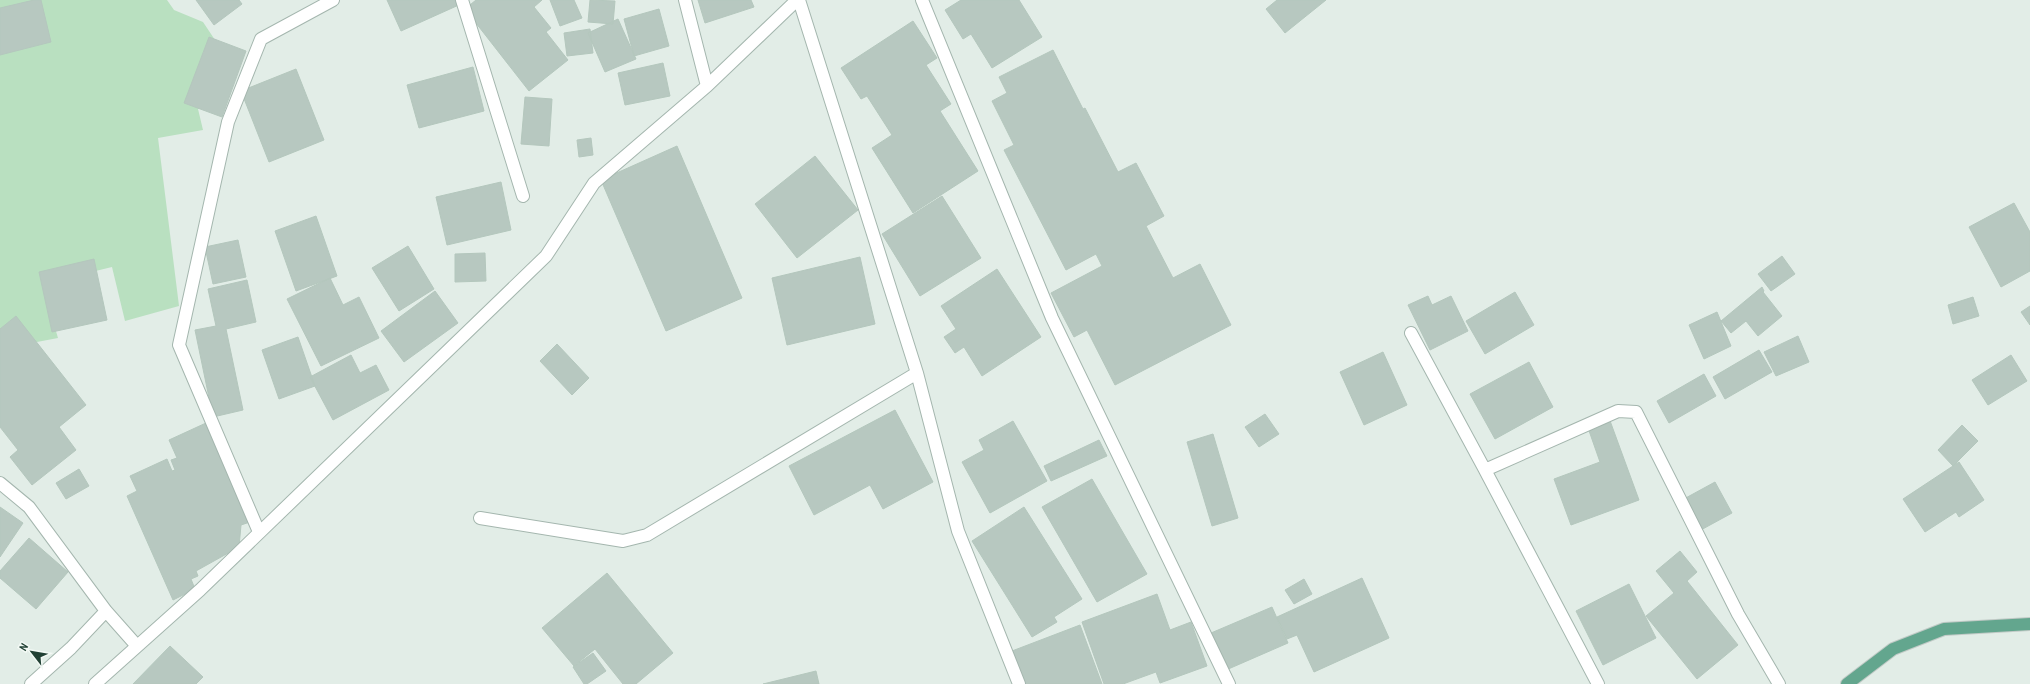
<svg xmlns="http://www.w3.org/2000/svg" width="2030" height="684" font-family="'Archivo Narrow',sans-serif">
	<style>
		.green { fill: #b9e0c0 }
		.building { fill: #b7c8c0; stroke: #b4c7bd }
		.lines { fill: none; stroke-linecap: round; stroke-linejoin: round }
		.minor-casing { stroke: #a4b6ae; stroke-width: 14 }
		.major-casing { stroke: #c1cac6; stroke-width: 14 }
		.minor { stroke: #fff; stroke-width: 12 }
		.major { stroke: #63a68e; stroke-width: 12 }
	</style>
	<rect width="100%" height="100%" fill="#e2ede7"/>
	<path class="green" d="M0 0H167L174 10 203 22 221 49 203 52 211 107 198 109 203 130 158 138 179 306 125 321 112 267 42 284 58 338 0 349Z"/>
	<path class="building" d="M34 0H41L51 42 0 55V8Z
		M196 0H239L242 4 214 25Z
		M387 0H459L461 4 401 31Z
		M476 0H542L534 7 551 28 546 32 568 60 529 91 465 9Z
		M550 0H574L582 18 560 26Z
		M590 0 615 1 613 24 588 22Z
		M698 0H751L754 7 705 23Z
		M961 0H1019L1042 37 992 68 971 34 963 39 945 10Z
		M1277 0H1326L1285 33 1266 9Z
		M659 9 669 46 634 56 624 19Z
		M618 19 636 59 605 72 588 33Z
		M913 21 937 58 926 65 951 104 940 111 978 171 913 213 872 148 892 135 867 96 861 99 841 68Z
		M590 29 593 53 567 56 564 33Z
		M209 37 246 51 222 117 184 103Z
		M1053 50 1083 109 1085 108 1118 172 1136 163 1164 216 1146 226 1173 278 1200 264 1231 325 1115 385 1087 330 1074 337 1051 293 1102 266 1096 254 1066 270 1004 150 1014 145 992 101 1007 93 999 77Z
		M663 63 670 96 625 105 618 73Z
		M473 67 484 111 419 128 407 85Z
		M296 69 324 140 269 162 241 91Z
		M525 97 552 99 549 146 521 144Z
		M591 138 593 155 579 157 577 140Z
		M677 146 742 298 666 331 601 180Z
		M815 156 858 210 797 258 755 204Z
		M501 182 511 230 447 245 436 197Z
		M942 196 981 258 920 296 882 234Z
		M2014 203 2030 232V271L2001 287 1969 227Z
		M316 216 337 276 296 291 275 231Z
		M238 240 246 277 213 284 205 247Z
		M408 246 434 289 399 311 372 268Z
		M485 253 486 281 455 282V254Z
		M1782 256 1795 274 1771 291 1758 274Z
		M860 257 875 324 787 345 772 278Z
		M94 259 107 320 52 332 39 272Z
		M997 269 1041 337 982 376 964 347 955 353 944 337 956 329 941 306Z
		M330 278 343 305 359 297 379 338 321 366 287 299Z
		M247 280 256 322 226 329 243 410 213 417 195 330 216 326 208 289Z
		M1762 287 1764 291 1763 292 1782 316 1758 336 1746 321 1731 333 1721 321Z
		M435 291 458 323 404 362 381 331Z
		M1515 292 1534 325 1485 354 1466 321Z
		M1428 296 1432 305 1451 296 1468 331 1430 350 1408 305Z
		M1973 297 1979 316 1953 324 1948 305Z
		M2030 306V325L2021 312Z
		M1717 312 1731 346 1704 359 1689 325Z
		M16 316 86 405 59 427 76 450 32 485 10 457 18 450 0 427V329Z
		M1798 336 1809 362 1776 376 1764 352Z
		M298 337 315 386 279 399 262 350Z
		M557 344 589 378 572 395 540 361Z
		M1759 350 1772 372 1725 399 1713 377Z
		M1383 352 1407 405 1364 425 1340 372Z
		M351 355 360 373 376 365 389 390 333 420 310 377Z
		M2011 355 2027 381 1988 405 1972 380Z
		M1529 362 1553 407 1495 439 1470 394Z
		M1704 374 1716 396 1669 423 1657 401Z
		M895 410 933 482 883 509 870 485 814 515 789 466Z
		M1265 414 1279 434 1259 447 1245 427Z
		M1609 418 1639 500 1571 525 1554 479 1600 462 1587 425Z
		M1013 421 1047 481 990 513 962 462 984 450 979 440Z
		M206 423 250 522 241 525 239 547 196 571 198 576 191 579 195 589 173 600 127 496 137 491 130 476 167 459 172 471 175 470 171 460 177 458 169 440Z
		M1962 425 1978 441 1953 466 1938 450Z
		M1213 434 1238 518 1212 526 1187 442Z
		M1099 440 1107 456 1051 481 1044 466Z
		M1959 462 1984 500 1959 517 1956 512 1925 532 1903 499Z
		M79 469 89 486 66 499 56 483Z
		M1092 479 1147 574 1097 602 1042 507Z
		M1715 482 1732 513 1699 531 1682 500Z
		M0 507 23 523 0 557Z
		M1024 507 1082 599 1054 617 1057 622 1032 637 972 541Z
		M29 538 68 572 36 609 0 578V571Z
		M1680 551 1697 572 1687 581 1738 645 1697 679 1646 616 1674 593 1656 571Z
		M607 573 673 653 636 684H623L595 649 574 666 542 628Z
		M1362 578 1389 638 1314 672 1297 635 1287 639 1277 617Z
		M1304 579 1312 594 1294 604 1285 590Z
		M1629 584 1656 638 1603 665 1576 611Z
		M1157 594 1170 630 1191 622 1207 666 1160 683 1156 672 1123 684H1104L1082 622Z
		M1272 607 1288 643 1226 670 1211 633Z
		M1080 625 1102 684H1025L1012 651Z
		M170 646 203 677 196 684H133Z
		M593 653 606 671 587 684H584L573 667Z
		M816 671 819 684H763Z"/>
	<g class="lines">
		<defs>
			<path id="minor" d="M462 0 523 196
				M685 0 707 86
				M799 0 917 373 958 531 1019 684
				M922 0 1052 318 1229 684
				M1411 333 1485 470 1618 411 1636 412 1738 614 1779 684
				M1485 470 1598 684
				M0 483 29 507 106 611 137 646
				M480 518 623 541 647 535 917 373
				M259 532 179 345 228 122 261 39 333 0
				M31 684 71 648 106 611
				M95 684 200 590 546 256 594 183 707 86 797 0"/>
			<path id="major" d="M1847 684 1893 649 1944 629 2030 624"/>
		</defs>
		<use href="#minor" class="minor-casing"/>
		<use href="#major" class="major-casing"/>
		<use href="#minor" class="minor"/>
		<use href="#major" class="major"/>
	</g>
	<g transform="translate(32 652) rotate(301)" stroke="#f3f9f5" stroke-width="3" paint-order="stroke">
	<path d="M0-3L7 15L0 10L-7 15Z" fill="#214034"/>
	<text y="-6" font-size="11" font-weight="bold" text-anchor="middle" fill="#214034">N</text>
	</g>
</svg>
